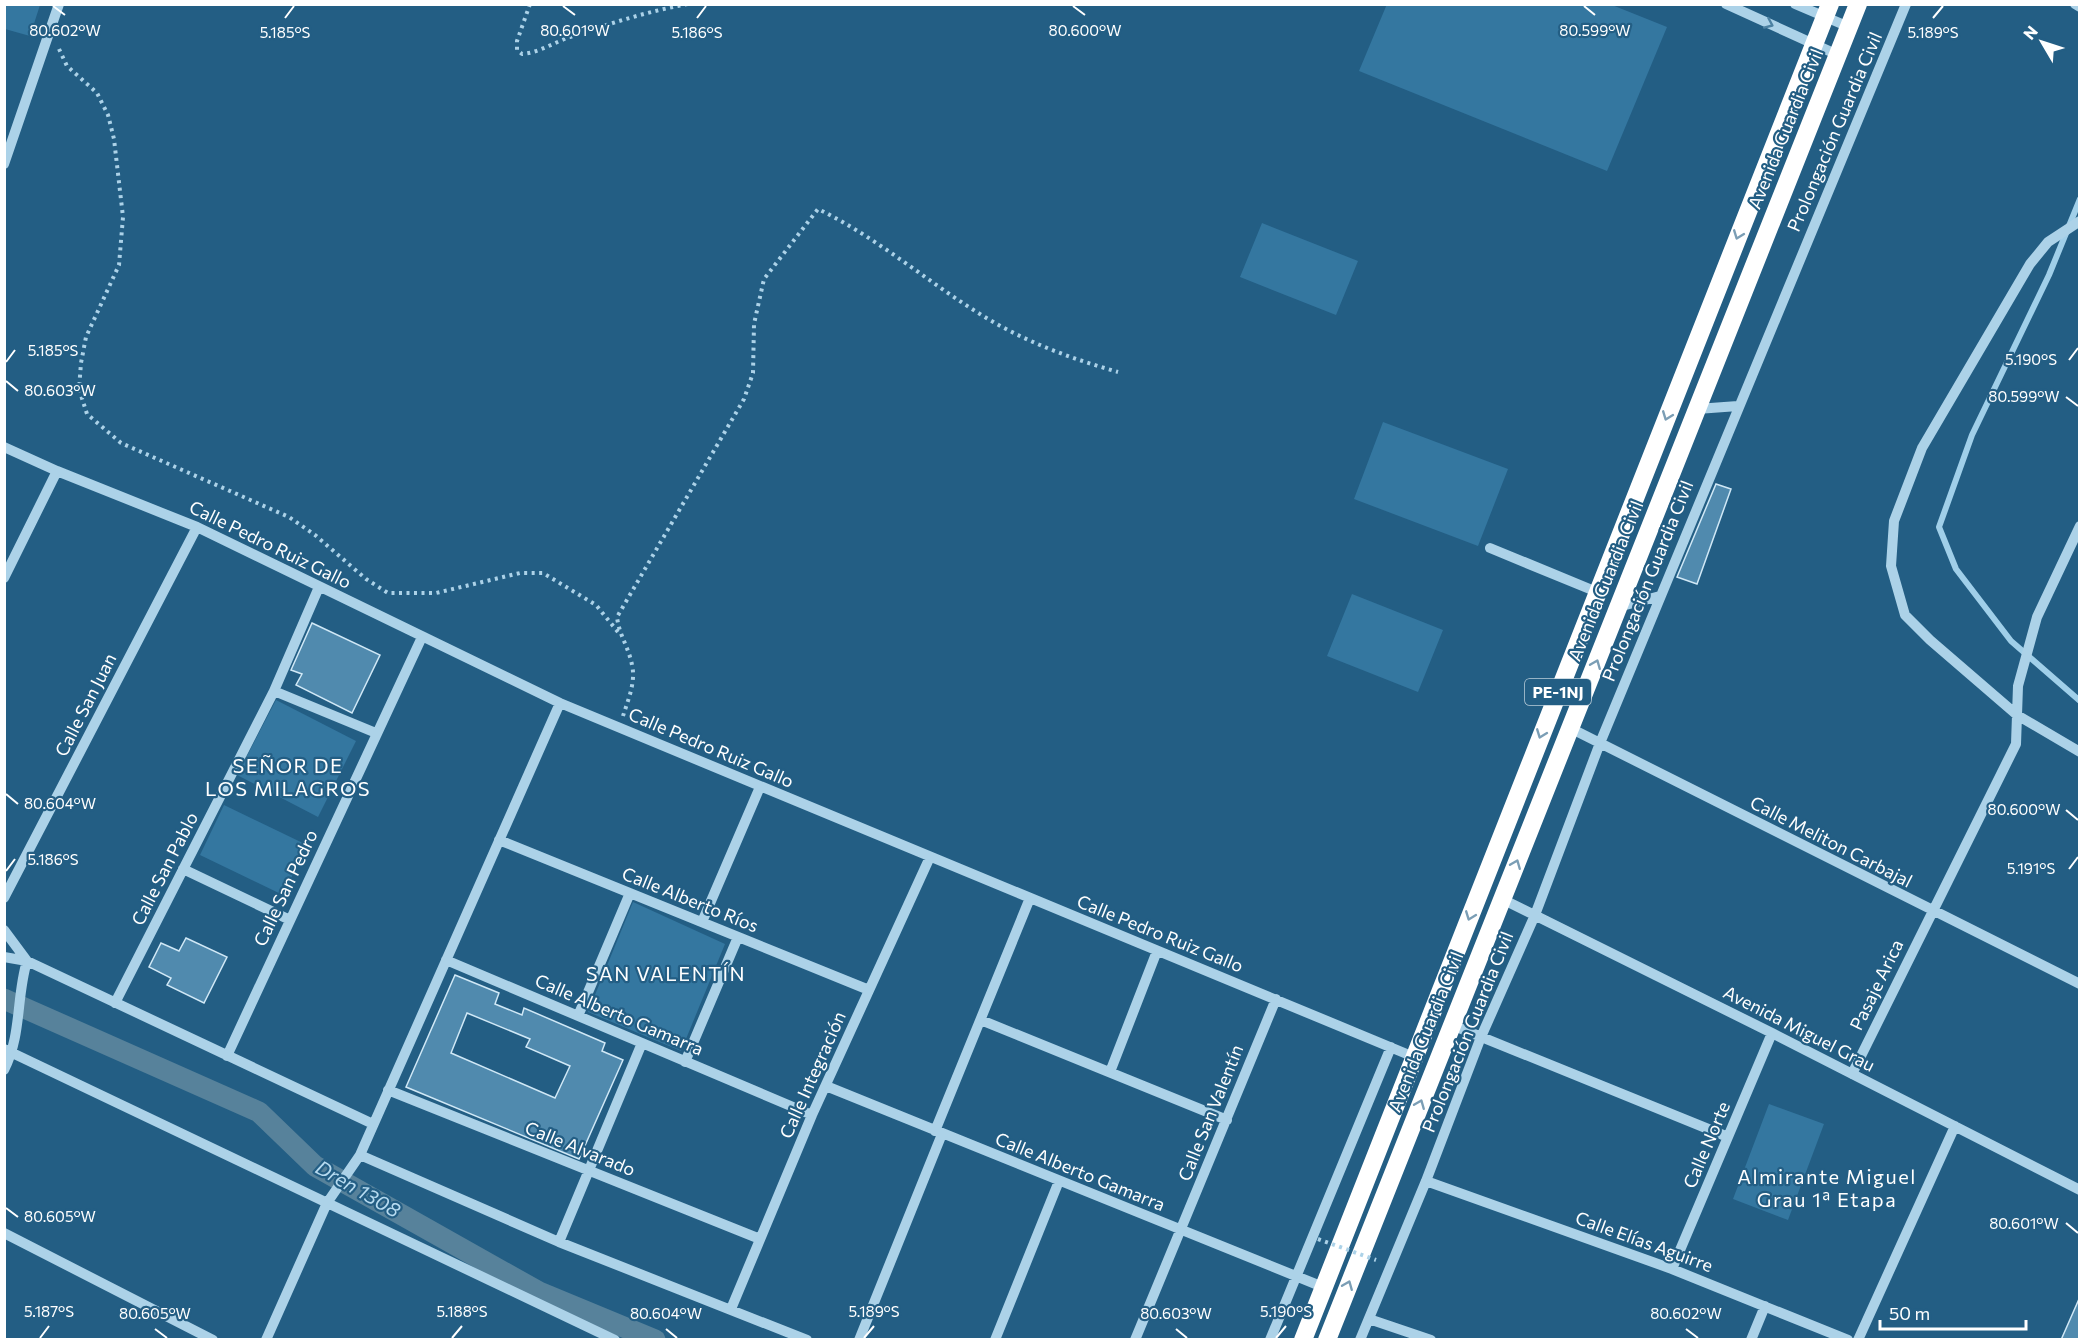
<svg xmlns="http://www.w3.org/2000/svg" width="2084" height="1344" font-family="Commissioner,sans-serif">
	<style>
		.green { fill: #3477a0 }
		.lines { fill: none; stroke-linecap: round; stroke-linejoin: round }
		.stream { stroke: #a0cfe9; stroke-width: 6 }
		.canal { stroke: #57829b; stroke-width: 21 }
		.building { fill: #508aae; stroke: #d0e8f6; stroke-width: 1.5; fill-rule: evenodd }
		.path { stroke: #acd2e8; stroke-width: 4; stroke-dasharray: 3 4.5; stroke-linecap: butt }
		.minor { stroke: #acd2e8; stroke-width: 10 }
		.highway { stroke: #fff; stroke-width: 18 }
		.path-bridge { stroke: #acd2e8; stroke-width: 4; stroke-dasharray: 3 4.5; stroke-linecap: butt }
		.oneway { stroke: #4c81a2 }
		.oneway2 { stroke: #7b9eb5 }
		.ticks { fill: none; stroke: #fff; stroke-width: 2 }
		.labels { text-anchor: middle; stroke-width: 4.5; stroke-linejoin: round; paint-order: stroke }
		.shield { fill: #235e84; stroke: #bdcfda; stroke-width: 1.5 }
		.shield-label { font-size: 16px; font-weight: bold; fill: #fff }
		.street-label { font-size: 18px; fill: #fff; stroke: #235e84 }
		.neighbourhood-label { font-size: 20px; letter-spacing: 1.5px; fill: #fff; stroke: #235e84 }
		.water-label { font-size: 20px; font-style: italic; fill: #b7dbf0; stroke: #235e84 }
		.ticks-label { font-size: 15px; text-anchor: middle; fill: #fff; stroke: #235e84; stroke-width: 4.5; stroke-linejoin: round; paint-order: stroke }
	</style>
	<rect width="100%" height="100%" fill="#235e84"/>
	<path class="green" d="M1387 4 1612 5 1667 27 1607 171 1359 71Z
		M4 5H40L30 36 5 29Z
		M1262 223 1358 261 1336 315 1240 277Z
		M1383 422 1508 469 1478 546 1354 499Z
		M1352 594 1443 630 1418 692 1327 656Z
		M276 700 356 741 318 817 237 775Z
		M224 805 307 845 283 895 200 855Z
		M633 902 725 944 681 1051 588 1012Z
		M1769 1104 1824 1124 1788 1220 1733 1199Z"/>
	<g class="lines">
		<path class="stream" d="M2080 199 2049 275 1972 435 1939 527 1956 569 2011 641 2080 701"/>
		<path class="canal" d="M4 999 259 1112 315 1166 539 1292 655 1340"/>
	</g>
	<path class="building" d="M1716 484 1731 489 1697 584 1677 577Z
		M312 623 380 655 352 713 296 685 302 674 291 670Z
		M186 938 227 957 204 1003 167 985 171 978 149 967 161 943 179 951Z
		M455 975 499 993 495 1004 522 1015 524 1008 605 1043 602 1051 623 1060 579 1159 406 1087ZM467 1013 530 1039 526 1047 570 1066 555 1098 451 1053Z
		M2079 1299V1340H2061Z"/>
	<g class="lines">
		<path class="path" d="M530 4 517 41V50L522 54C538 53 555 42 570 37 608 24 649 11 688 4
			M59 49 67 66 97 93 108 115 114 139 123 217 119 265 86 337 81 363 79 389 87 414 121 443 289 517 315 535 366 579 388 593H436L520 573H543L596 605 618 632
			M623 716C628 700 636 682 632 665 629 648 619 635 617 617L744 399 753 373 754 324 764 279 818 209C882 240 934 288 995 323 1034 345 1076 360 1118 372"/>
		<path class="minor" d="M1726 4 1838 55
			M1795 4 1849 27
			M2075 4 2080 7
			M4 164 59 4
			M2080 221 2048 242 2030 264 1922 448 1894 521 1891 566 1905 615 1930 640 2017 715 2080 752
			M1697 409 1738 406
			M4 447 57 471 197 527 560 703 1414 1057
			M1490 548 1597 592
			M4 578 57 471
			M1618 607 1660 596
			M274 691 376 733
			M1570 728 2080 984
			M499 840 869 990
			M183 869 290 920
			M4 898 197 527
			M1502 899 1772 1033 2080 1190
			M702 922 760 787
			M4 930 27 961C16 997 22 1035 4 1070
			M4 957 27 961 373 1124
			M446 960 812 1115
			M115 1003 274 691 319 587
			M578 1016 630 893
			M981 1020 1227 1120
			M1452 1025 1728 1137
			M4 1049 615 1340
			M227 1056 422 637
			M685 1062 738 937
			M1110 1072 1157 951
			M1852 1074 2016 744 2018 686 2037 617 2080 526
			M826 1086 1323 1287
			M388 1090 760 1239
			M935 1131 1030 898
			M360 1155 559 1242 807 1340
			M1426 1181 1672 1269 1848 1340
			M4 1233 213 1340
			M559 1242 642 1043
			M1672 1269 1772 1033
			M731 1309 812 1115 930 857
			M1369 1319 1431 1340
			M266 1340 327 1203 360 1155 560 703
			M859 1340 942 1134
			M995 1340 1059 1181
			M1135 1340 1276 999
			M1270 1340 1391 1047
			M1360 1340 1426 1181 1481 1037 1535 915 1600 743 1906 4
			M1751 1340 1765 1306
			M1858 1340 1955 1126"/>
		<path class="highway" d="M1303 1340 1830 4
			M1327 1340 1858 4"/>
		<path class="path-bridge" d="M1318 1239 1376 1260"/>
	</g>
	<defs><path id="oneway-chevron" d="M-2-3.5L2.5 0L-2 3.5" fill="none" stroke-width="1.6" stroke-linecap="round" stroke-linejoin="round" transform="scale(1.5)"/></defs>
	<use class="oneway" href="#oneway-chevron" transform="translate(1769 24) rotate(24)"/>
	<g class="oneway2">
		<use href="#oneway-chevron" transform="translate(1738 235) rotate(111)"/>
		<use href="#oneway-chevron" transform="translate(1667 416) rotate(111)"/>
		<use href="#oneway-chevron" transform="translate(1596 664) rotate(-68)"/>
		<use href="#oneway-chevron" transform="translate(1541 734) rotate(111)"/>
		<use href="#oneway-chevron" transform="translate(1516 864) rotate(-68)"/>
		<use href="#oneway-chevron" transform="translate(1470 916) rotate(111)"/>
		<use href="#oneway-chevron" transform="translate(1420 1104) rotate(-68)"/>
		<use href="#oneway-chevron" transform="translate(1348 1285) rotate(-68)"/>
	</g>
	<path class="ticks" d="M53 6 65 15M563 6 575 15M1073 6 1085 15M1584 6 1595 15M285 18 294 6M697 18 706 6M1933 18 1943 6M2069 360 2078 348M6 362 15 350M6 381 18 391M2066 397 2078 406M6 794 18 804M2066 810 2078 820M2069 869 2078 857M6 871 15 859M6 1208 18 1217M2066 1223 2078 1233M155 1329 167 1338M666 1329 677 1338M1176 1329 1187 1338M1686 1329 1698 1338M40 1338 49 1326M452 1338 462 1326M864 1338 874 1326M1276 1338 1286 1326"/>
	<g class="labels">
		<rect class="shield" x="1525" y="679" width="66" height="26" rx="4.5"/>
		<g class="shield-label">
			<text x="1558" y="698">PE-1NJ</text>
		</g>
		<g class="street-label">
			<text transform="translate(1786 129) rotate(-68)" y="6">Avenida Guardia Civil</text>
			<text transform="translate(1835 132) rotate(-67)" y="6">Prolongación Guardia Civil</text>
			<text transform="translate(270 545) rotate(26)" y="6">Calle Pedro Ruiz Gallo</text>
			<text transform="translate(1606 581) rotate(-68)" y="6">Avenida Guardia Civil</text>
			<text transform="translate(1648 581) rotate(-68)" y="6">Prolongación Guardia Civil</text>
			<text transform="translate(86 705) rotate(-63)" y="6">Calle San Juan</text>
			<text transform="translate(711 748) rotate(23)" y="6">Calle Pedro Ruiz Gallo</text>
			<text transform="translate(1831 842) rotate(27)" y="6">Calle Meliton Carbajal</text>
			<text transform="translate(165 869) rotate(-63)" y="6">Calle San Pablo</text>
			<text transform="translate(286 888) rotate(-65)" y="6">Calle San Pedro</text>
			<text transform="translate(690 900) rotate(22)" y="6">Calle Alberto Ríos</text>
			<text transform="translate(1160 934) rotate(22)" y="6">Calle Pedro Ruiz Gallo</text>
			<text transform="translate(1877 985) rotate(-64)" y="6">Pasaje Arica</text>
			<text transform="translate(619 1015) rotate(23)" y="6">Calle Alberto Gamarra</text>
			<text transform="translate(1799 1029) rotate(27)" y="6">Avenida Miguel Grau</text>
			<text transform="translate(1426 1032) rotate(-68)" y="6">Avenida Guardia Civil</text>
			<text transform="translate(1468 1032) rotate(-68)" y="6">Prolongación Guardia Civil</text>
			<text transform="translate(813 1075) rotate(-66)" y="6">Calle Integración</text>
			<text transform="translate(1211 1113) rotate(-68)" y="6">Calle San Valentín</text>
			<text transform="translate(1707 1145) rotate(-67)" y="6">Calle Norte</text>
			<text transform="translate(580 1149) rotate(22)" y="6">Calle Alvarado</text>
			<text transform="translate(1080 1172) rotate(22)" y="6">Calle Alberto Gamarra</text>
			<text transform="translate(1644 1242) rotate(20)" y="6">Calle Elías Aguirre</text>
		</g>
		<g class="neighbourhood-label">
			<text x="288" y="773">SEÑOR DE<tspan x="288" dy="23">LOS MILAGROS</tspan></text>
			<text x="666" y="981">SAN VALENTÍN</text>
			<text x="1827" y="1184">Almirante Miguel<tspan x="1827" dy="23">Grau 1ª Etapa</tspan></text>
		</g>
		<g class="water-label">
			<text transform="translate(358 1189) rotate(30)" y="7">Dren 1308</text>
		</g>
	</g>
	<g class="ticks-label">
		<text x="1595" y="36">80.599°W</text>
		<text x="65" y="36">80.602°W</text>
		<text x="575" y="36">80.601°W</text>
		<text x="1085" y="36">80.600°W</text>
		<text x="285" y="38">5.185°S</text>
		<text x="697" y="38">5.186°S</text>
		<text x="1933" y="38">5.189°S</text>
		<text x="53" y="356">5.185°S</text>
		<text x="2031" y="365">5.190°S</text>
		<text x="60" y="396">80.603°W</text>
		<text x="2024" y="402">80.599°W</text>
		<text x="60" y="809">80.604°W</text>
		<text x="2024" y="815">80.600°W</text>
		<text x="53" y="865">5.186°S</text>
		<text x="2031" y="874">5.191°S</text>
		<text x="60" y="1222">80.605°W</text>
		<text x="2024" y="1229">80.601°W</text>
		<text x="49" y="1317">5.187°S</text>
		<text x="462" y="1317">5.188°S</text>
		<text x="874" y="1317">5.189°S</text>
		<text x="1286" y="1317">5.190°S</text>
		<text x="155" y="1319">80.605°W</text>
		<text x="666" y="1319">80.604°W</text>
		<text x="1176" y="1319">80.603°W</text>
		<text x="1686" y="1319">80.602°W</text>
	</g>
	<rect width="2084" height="1344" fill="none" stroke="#ffffff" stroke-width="12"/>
	<g transform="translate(2042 42) rotate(309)" stroke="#235e84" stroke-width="4.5" paint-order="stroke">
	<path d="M0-4.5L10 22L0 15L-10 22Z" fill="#ffffff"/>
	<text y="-9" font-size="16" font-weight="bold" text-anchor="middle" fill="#ffffff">N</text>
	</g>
	<path d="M1880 1320v9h146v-9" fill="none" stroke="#ffffff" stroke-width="3"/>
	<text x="1889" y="1320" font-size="18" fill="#ffffff" stroke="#235e84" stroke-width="4.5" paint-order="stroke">50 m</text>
</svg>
